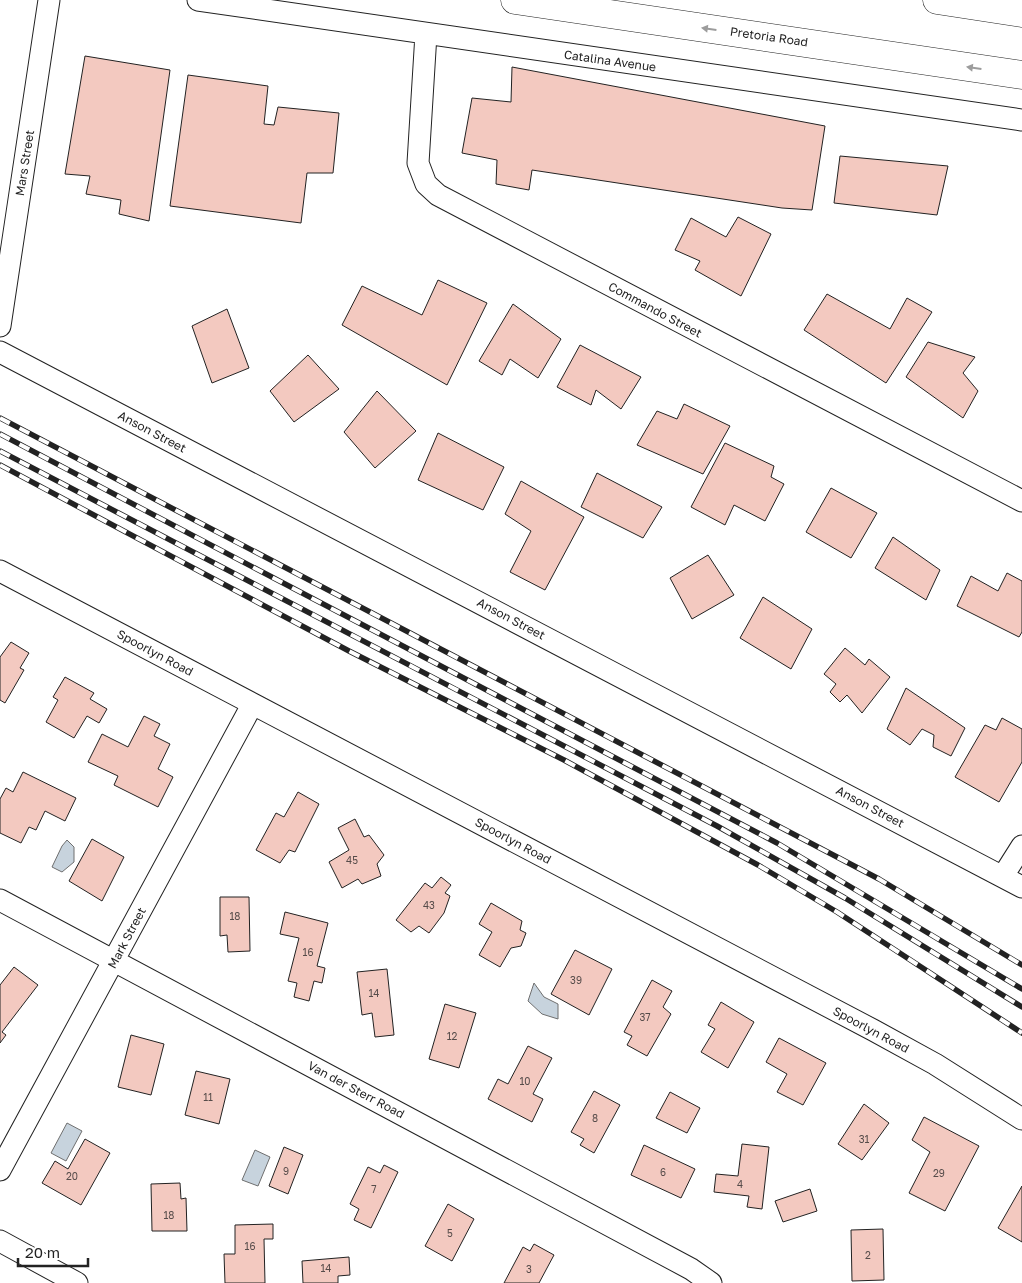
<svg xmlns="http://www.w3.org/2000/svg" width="1022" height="1283" font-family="'Golos Text',sans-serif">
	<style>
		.water { fill: #c7d3dd; stroke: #6f6f6f }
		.building { fill: #f3c9c0; stroke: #222 }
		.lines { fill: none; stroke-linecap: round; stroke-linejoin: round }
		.street-casing { stroke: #222; stroke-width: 23 }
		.primary-casing { stroke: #222; stroke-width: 29 }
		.street { stroke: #fff; stroke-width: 21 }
		.primary { stroke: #fff; stroke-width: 28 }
		.rail-casing { stroke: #222; stroke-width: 5.5 }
		.rail { stroke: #fff; stroke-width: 4; stroke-dasharray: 11; stroke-linecap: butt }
		.oneway { fill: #9c9c9c }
		.labels { text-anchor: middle; stroke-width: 4; stroke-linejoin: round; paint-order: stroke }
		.number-label { font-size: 10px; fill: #564c4a }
		.street-label { font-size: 12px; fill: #222; stroke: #fff }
	</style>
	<rect width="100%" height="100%" fill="#fff"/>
	<path class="water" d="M67 840 74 847V862L62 872 52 867 62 846Z
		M534 983 544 997 558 1004V1019L542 1014 528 1001Z
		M67 1123 82 1131 66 1161 51 1153Z
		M255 1150 270 1157 258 1186 242 1180Z"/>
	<path class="building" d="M85 56 170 70 149 221 119 214 121 200 86 194 90 176 65 174Z
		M512 67 825 126 812 210 782 208 532 170 529 190 496 184 497 160 462 153 472 98 511 102Z
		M188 75 268 86 264 124 274 125 278 107 339 113 333 173H307L301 223 170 206Z
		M840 156 948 166 937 215 834 203Z
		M738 217 771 234 741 296 695 270 700 261 675 250 691 218 726 237Z
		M438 280 487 303 447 385 342 325 362 286 422 315Z
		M827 294 890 329 907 298 932 312 886 383 804 330Z
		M513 304 561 339 538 378 510 359 502 375 479 361Z
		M227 309 249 368 212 383 192 326Z
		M928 342 975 357 963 373 978 391 963 418 906 377Z
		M580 345 641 377 621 409 596 390 591 405 557 387Z
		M308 355 339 389 294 422 270 391Z
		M377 391 416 431 375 468 344 432Z
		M684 404 730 426 703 474 637 445 657 411 677 419Z
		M438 433 504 467 483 510 418 480Z
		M725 443 774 466 771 477 784 484 765 521 734 505 725 525 691 507Z
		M597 473 662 507 643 538 581 507Z
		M521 481 584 517 545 590 510 572 531 531 505 514Z
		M831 488 877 513 851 558 806 532Z
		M893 537 940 570 926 600 875 568Z
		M708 555 734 595 692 619 670 578Z
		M1007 573 1022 581V632L1019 637 957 606 971 576 998 591Z
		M763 597 812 629 791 669 740 638Z
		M11 642 29 653 20 668 24 670 5 703 0 700V657Z
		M845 648 865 665 869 659 890 677 862 713 847 695 840 702 830 692 836 684 824 674Z
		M65 677 94 693 90 699 107 709 99 723 87 716 74 738 46 722 58 700 53 697Z
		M906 688 965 728 951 756 933 747 934 735 922 729 910 745 887 729Z
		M144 716 160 724 154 736 170 744 158 769 173 777 158 807 114 785 118 776 88 762 102 734 128 747Z
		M1002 718 1022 729V762L999 802 955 777 985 725 996 730Z
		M23 772 76 798 65 821 45 811 36 830 29 827 21 843 0 833V799L6 788 13 792Z
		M298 792 319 804 295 852 289 850 280 863 256 850 276 813 284 817Z
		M355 819 364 837 369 835 384 855 377 864 381 876 362 884 358 879 342 888 329 862 349 850 338 828Z
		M92 839 124 857 102 901 69 881Z
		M441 877 451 885 445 893 450 896 444 913 429 933 419 926 411 932 396 920 425 883 432 888Z
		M220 897H249L250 951 228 952 227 935 220 936Z
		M491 903 522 921 520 930 526 933 521 946 511 948 500 967 479 955 492 932 479 924Z
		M285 912 328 923 317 966 325 968 322 983 314 981 309 1001 294 997 297 983 288 981 299 938 280 934Z
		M575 950 612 969 589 1015 551 994Z
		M14 967 38 985 2 1032 6 1035 0 1043V985Z
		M387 969 394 1035 375 1037 372 1013 362 1015 357 972Z
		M652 980 672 991 663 1007 671 1014 647 1056 627 1045 632 1036 624 1032Z
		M721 1002 754 1022 728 1068 701 1052 715 1029 708 1025Z
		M445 1004 476 1013 459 1068 429 1059Z
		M131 1035 164 1044 151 1095 118 1087Z
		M779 1038 826 1063 803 1105 777 1092 787 1074 766 1062Z
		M528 1046 552 1058 533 1094 543 1099 532 1122 488 1099 498 1079 508 1084Z
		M196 1071 230 1079 219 1124 185 1115Z
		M594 1091 620 1105 594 1153 580 1145 584 1139 571 1132Z
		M670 1092 700 1108 687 1133 656 1118Z
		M864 1104 889 1123 862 1160 838 1144Z
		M924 1117 979 1146 945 1211 909 1193 930 1152 912 1140Z
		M85 1139 110 1153 81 1205 42 1183 55 1161 68 1169Z
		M742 1144 769 1147 762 1209 747 1207 749 1196 714 1192 716 1174 738 1176Z
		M644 1145 695 1169 681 1198 631 1175Z
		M284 1147 303 1155 288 1194 269 1186Z
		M384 1165 398 1172 371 1228 354 1220 359 1209 350 1204 368 1167 380 1173Z
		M180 1183 181 1199 186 1198 187 1231H152L151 1184Z
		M1022 1186V1242L998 1228Z
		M810 1189 817 1211 783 1222 775 1201Z
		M448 1204 474 1219 452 1261 425 1246Z
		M273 1224V1239H264L265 1283H225L224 1254H235V1225Z
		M883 1229 884 1280 852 1281 851 1230Z
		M534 1244 554 1255 539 1283H504L523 1247 530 1251Z
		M349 1257 350 1275 338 1276V1283H303L302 1261Z"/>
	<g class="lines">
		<defs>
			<path id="street" d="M198 0 1022 120
				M426 34 418 163 426 184 438 195 1022 501
				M0 326 49 0
				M0 352 1022 887
				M0 571 873 1030 935 1064 1022 1119
				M1003 876 1022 846
				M0 900 691 1269 711 1283
				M0 1170 252 705
				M0 1241 77 1283"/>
			<path id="primary" d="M515 0 1022 75
				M937 0 1022 13"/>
		</defs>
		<use href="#street" class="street-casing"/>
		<use href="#primary" class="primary-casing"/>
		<use href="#street" class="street"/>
		<use href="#primary" class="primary"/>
		<defs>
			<path id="rail" d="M0 418 879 879 1022 965
				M0 434 777 843 1022 989
				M0 451 717 826 845 898 1022 1007
				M0 465 349 651 564 760 758 865 837 912 1022 1033"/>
		</defs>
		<use href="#rail" class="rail-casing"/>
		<use href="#rail" class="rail"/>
	</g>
	<defs><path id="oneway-solid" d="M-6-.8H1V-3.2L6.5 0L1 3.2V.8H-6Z" transform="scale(1.25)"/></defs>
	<g class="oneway">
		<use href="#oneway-solid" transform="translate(709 29) rotate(-172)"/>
		<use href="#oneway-solid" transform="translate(974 68) rotate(-172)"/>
	</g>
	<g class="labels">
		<g class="number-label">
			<text x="352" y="864">45</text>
			<text x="429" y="909">43</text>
			<text x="235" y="920">18</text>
			<text x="308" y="956">16</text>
			<text x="576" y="984">39</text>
			<text x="374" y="997">14</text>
			<text x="645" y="1021">37</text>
			<text x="452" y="1040">12</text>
			<text x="525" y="1085">10</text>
			<text x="208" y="1101">11</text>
			<text x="595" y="1122">8</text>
			<text x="864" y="1143">31</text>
			<text x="286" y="1175">9</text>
			<text x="663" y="1176">6</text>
			<text x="939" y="1177">29</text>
			<text x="72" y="1180">20</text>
			<text x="740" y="1188">4</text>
			<text x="374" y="1193">7</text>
			<text x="169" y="1219">18</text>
			<text x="450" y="1237">5</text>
			<text x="250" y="1250">16</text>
			<text x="868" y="1259">2</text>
			<text x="326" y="1272">14</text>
			<text x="529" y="1273">3</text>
		</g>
		<g class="street-label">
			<text transform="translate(769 37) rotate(8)" y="4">Pretoria Road</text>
			<text transform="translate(610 61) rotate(8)" y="4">Catalina Avenue</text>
			<text transform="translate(25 163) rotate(-81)" y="4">Mars Street</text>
			<text transform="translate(655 310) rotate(28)" y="4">Commando Street</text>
			<text transform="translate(152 432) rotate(28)" y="4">Anson Street</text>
			<text transform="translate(511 619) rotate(28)" y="4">Anson Street</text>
			<text transform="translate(155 653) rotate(28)" y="4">Spoorlyn Road</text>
			<text transform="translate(870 807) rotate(28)" y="4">Anson Street</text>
			<text transform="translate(513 841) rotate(28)" y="4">Spoorlyn Road</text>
			<text transform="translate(127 938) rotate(-62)" y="4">Mark Street</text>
			<text transform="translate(871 1030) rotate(28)" y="4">Spoorlyn Road</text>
			<text transform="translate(356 1090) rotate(28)" y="4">Van der Sterr Road</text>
		</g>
	</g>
	<path d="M18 1258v8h70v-8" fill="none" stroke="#222222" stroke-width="2.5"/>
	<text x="25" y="1258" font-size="15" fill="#222222" stroke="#ffffff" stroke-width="4" paint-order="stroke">20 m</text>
</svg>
